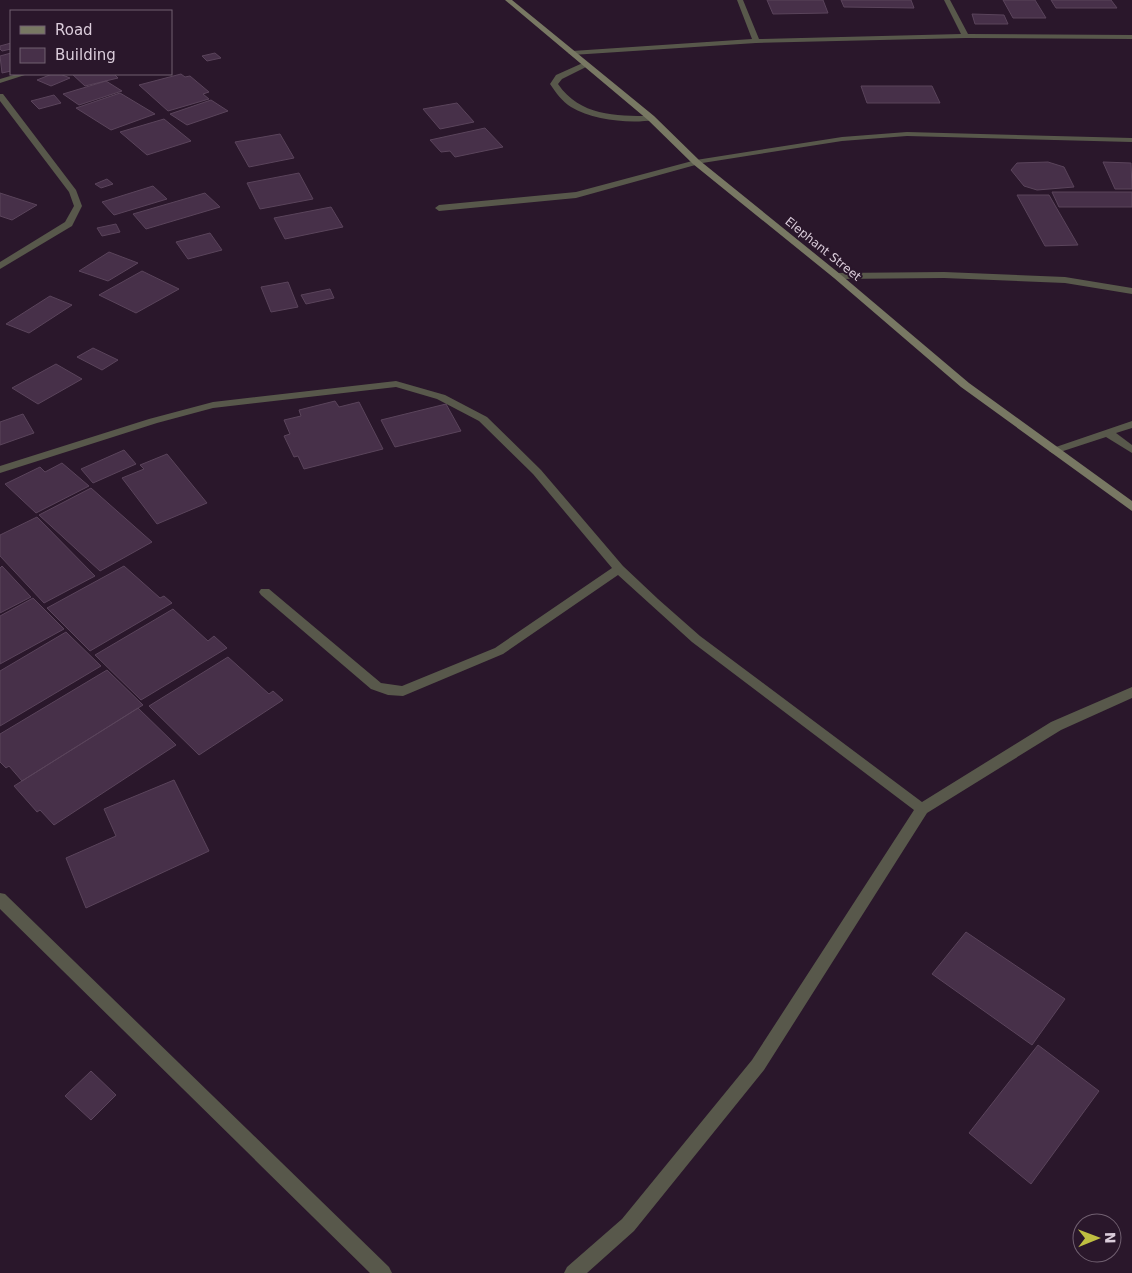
<svg xmlns="http://www.w3.org/2000/svg" width="1132" height="1273" font-family="'DejaVu Sans',sans-serif">
	<style>
		.building { fill: #473049; stroke: #5a445b }
		.lines { fill: none; stroke-linecap: round; stroke-linejoin: round }
		.lane { fill: #58584b; fill-rule: evenodd }
		.street { fill: #58584b; fill-rule: evenodd }
		.secondary { fill: #787863; fill-rule: evenodd }
		.labels { text-anchor: middle; stroke-width: 4; stroke-linejoin: round; paint-order: stroke }
		.far-street-label { font-size: 12px; fill: #dbcddb; stroke: #2a172b }
	</style>
	<rect width="100%" height="100%" fill="#2a172b"/>
	<path class="building" d="M767 0H823L828 13 773 14Z
		M841 0H911L914 8 844 7Z
		M1003 0H1035L1046 18H1013Z
		M1051 0H1111L1117 8H1056Z
		M972 14 1004 15 1008 24H975Z
		M11 43V49L2 51 0 49V46Z
		M11 53V71L2 73 0 56Z
		M215 53 221 58 207 61 202 56Z
		M52 74H60L70 78 51 86 37 80Z
		M72 74H114L118 78 85 86Z
		M181 74 185 77 190 76 209 92 203 94 209 99 168 111 139 85Z
		M106 81 122 91 79 105 63 94Z
		M861 86H932L940 103H867Z
		M120 93 155 114 111 130 76 108Z
		M54 95 61 103 39 109 31 101Z
		M211 100 228 111 187 125 170 114Z
		M457 103 474 122 440 129 423 109Z
		M164 119 191 141 147 155 120 132Z
		M485 128 503 147 455 157 450 151 441 152 430 140Z
		M280 134 294 158 249 167 235 142Z
		M1048 162 1064 167 1074 187 1037 190 1024 186 1011 170 1017 163Z
		M1103 162 1131 163 1132 189H1115Z
		M299 173 313 199 260 209 247 183Z
		M107 179 113 184 101 188 95 184Z
		M153 186 167 199 114 215 102 202Z
		M1052 192H1132V207H1059Z
		M0 193 37 205 12 220 0 216Z
		M205 193 220 207 146 229 133 214Z
		M1017 195H1049L1078 245 1045 246Z
		M331 207 343 227 285 239 274 218Z
		M116 224 120 232 102 236 97 228Z
		M210 233 222 250 188 259 176 242Z
		M109 252 138 263 108 281 79 271Z
		M142 271 179 289 136 313 99 295Z
		M288 282 298 307 271 312 261 287Z
		M330 289 334 298 306 304 301 295Z
		M50 296 72 305 29 333 6 324Z
		M93 348 118 360 102 370 77 357Z
		M56 364 82 379 38 404 12 388Z
		M335 401 339 407 359 402 383 449 304 469 298 456 294 457 284 436 290 434 284 420 301 416 299 410Z
		M446 404 461 431 395 447 381 420Z
		M23 414 34 433 0 445V422Z
		M124 450 136 464 93 483 81 469Z
		M167 454 207 503 157 524 122 478 144 469 140 465Z
		M62 463 89 486 36 513 5 484 40 467 45 472Z
		M91 488 152 542 100 571 39 515Z
		M37 517 95 576 44 603 0 556V535Z
		M2 566 31 597 0 613V568Z
		M124 566 160 598 164 596 172 603 90 651 47 608Z
		M33 598 64 629 0 664V616Z
		M173 609 208 641 214 636 227 648 141 700 95 655Z
		M66 632 101 666 0 726V671Z
		M228 657 269 694 273 691 283 700 199 755 149 706Z
		M107 670 143 705 22 781 9 766 6 768 0 762V734Z
		M138 708 176 745 54 825 40 810 37 812 14 786Z
		M174 780 209 851 86 908 66 858 116 836 104 809Z
		M966 932 1065 999 1032 1045 932 974Z
		M1038 1045 1099 1091 1031 1184 969 1133Z
		M91 1071 116 1095 91 1120 65 1096Z"/>
	<g class="lines">
		<path class="lane" d="M585 62 589 64 588 66 562 79 558 84C580 116 615 116 651 116H654V120C629 124 593 120 571 107 562 101 556 93 550 84L556 75Z
			M696 160 700 162 699 164 576 198 439 211 435 208 439 205 576 192Z
			M1132 421V428L1116 433 1132 445V453L1106 437 1054 454 1049 451 1050 449Z"/>
		<path class="street" d="M737 0H743L759 39 961 34 944 0H950L968 34 1132 35V39L966 38 756 43 572 55 568 53 572 51 752 39Z
			M17 74H28L0 83V79Z
			M0 94H3L76 190 82 206 72 226 0 269V262L65 222 74 206 69 192 0 101Z
			M907 132 1132 138V142L907 136 842 141 696 164 692 162 696 160 842 137Z
			M944 272 1065 277 1132 288V294L1065 283 944 278 837 279 832 276 837 273Z
			M396 381 445 395 487 417 541 470 623 566 658 599 700 636 922 802 1051 722 1132 687V698L1061 730 927 813 764 1070 634 1231 587 1273H564L567 1267 622 1219 752 1060 914 810 692 642 618 575 503 654 403 696 388 695 371 689 261 595 259 592 261 589H269L381 683 402 686 495 648 612 568 533 474 479 421 437 399 396 387 213 408 157 423 0 473V466L149 419 213 402Z
			M0 893 5 894 389 1267 392 1273H370L0 909Z"/>
		<path class="secondary" d="M505 0H512L654 116 699 160 840 274 969 383 1132 501V511L961 387 834 278 693 164 648 120Z"/>
	</g>
	<g class="labels">
		<g class="far-street-label">
			<text transform="translate(823 249) rotate(39)" y="4">Elephant Street</text>
		</g>
	</g>
	<rect x="10" y="10" width="162" height="65" fill="#2a172b" stroke="#716071"/>
	<rect x="20" y="26" width="25" height="8" fill="#787863" stroke="#716071"/>
	<text x="55" y="35" font-size="15" fill="#dbcddb">Road</text>
	<rect x="20" y="48" width="25" height="15" fill="#473049" stroke="#716071"/>
	<text x="55" y="60" font-size="15" fill="#dbcddb">Building</text>
	<g transform="translate(1097 1238) rotate(89)"><circle r="24" fill="#2a172b" stroke="#716071"/>
	<path d="M0-4L9 19L0 12L-9 19Z" fill="#bfbe41"/>
	<text y="-8" font-size="14" font-weight="bold" text-anchor="middle" fill="#dbcddb">N</text>
	</g>
</svg>
